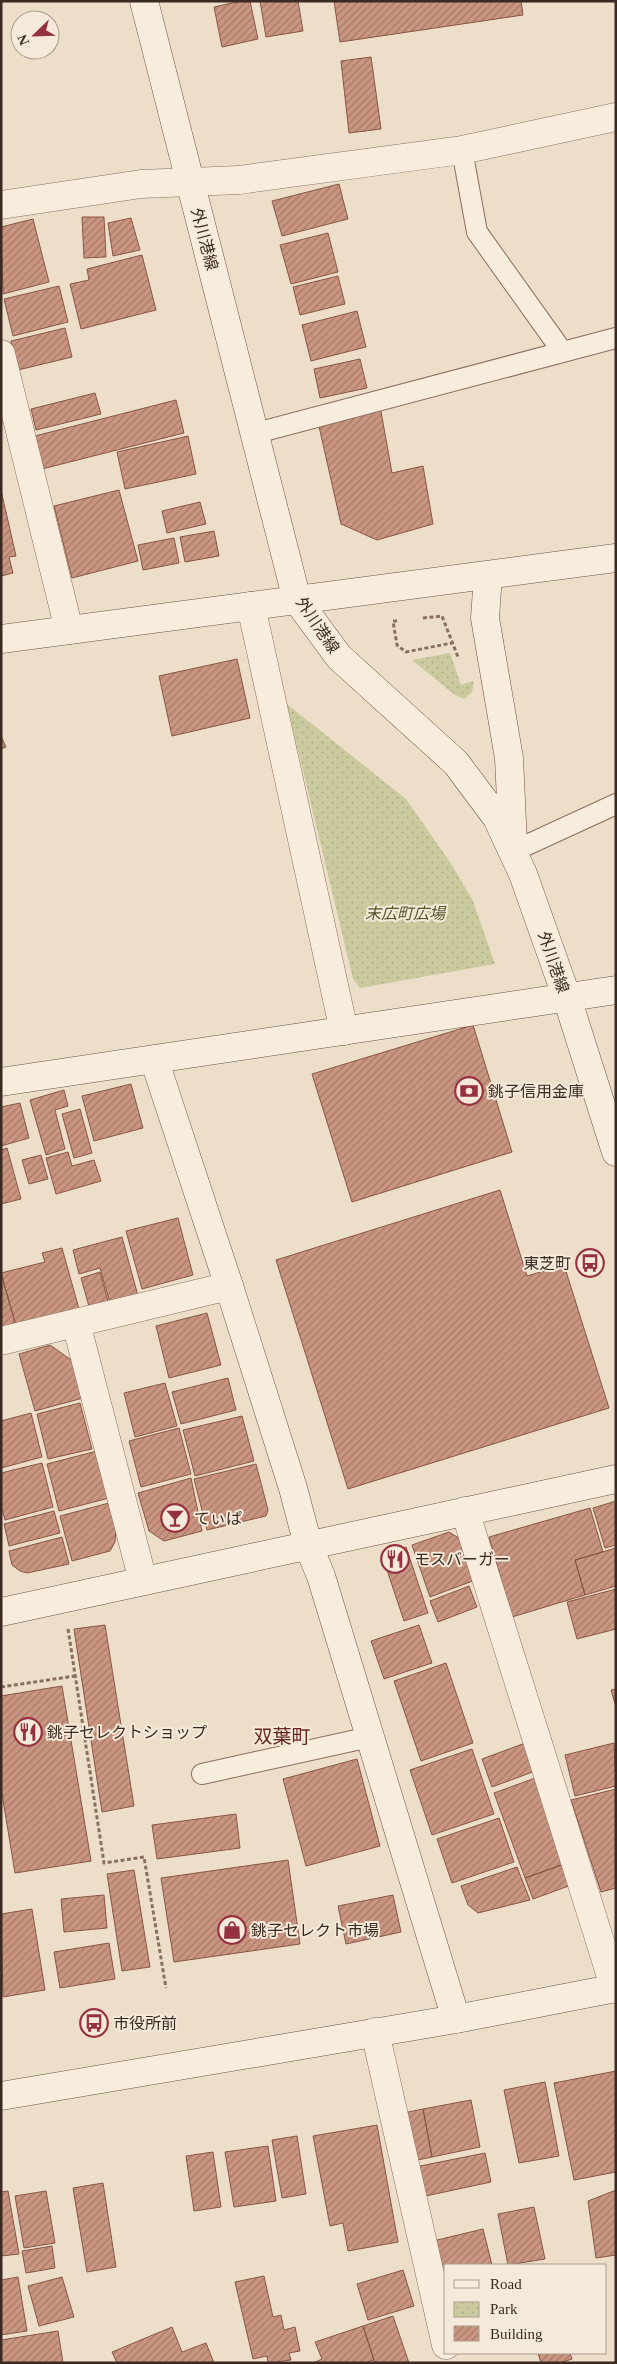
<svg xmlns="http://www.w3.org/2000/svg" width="617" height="2364" font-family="'Times New Roman','Noto Sans JP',serif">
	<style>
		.park { fill: url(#park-dots) }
		.building { fill: url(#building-hatch); stroke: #885645 }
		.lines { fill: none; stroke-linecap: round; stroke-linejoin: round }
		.lane-casing { stroke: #896f5f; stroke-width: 22 }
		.street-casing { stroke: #896f5f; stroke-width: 29 }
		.secondary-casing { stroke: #6b5142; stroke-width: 29 }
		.path { stroke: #896f5f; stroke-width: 3; stroke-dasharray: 4 2.5; stroke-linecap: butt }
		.lane { stroke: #f8ecdd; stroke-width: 20 }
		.street { stroke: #f8ecdd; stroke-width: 28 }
		.secondary { stroke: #f8ecdd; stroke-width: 28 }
		.labels { text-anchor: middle; stroke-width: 4; stroke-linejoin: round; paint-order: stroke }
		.street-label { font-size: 16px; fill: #3b2a21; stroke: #f5e9d9 }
		.park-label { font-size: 16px; font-style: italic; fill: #515629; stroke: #f5e9d9 }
		.poi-label { font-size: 16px; fill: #3b2a21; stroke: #f5e9d9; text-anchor: start }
		.quarter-label { font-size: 19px; fill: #662722; stroke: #f5e9d9 }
	</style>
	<defs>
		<pattern id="park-dots" width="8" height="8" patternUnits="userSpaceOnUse" patternTransform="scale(1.25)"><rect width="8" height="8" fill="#cbca9e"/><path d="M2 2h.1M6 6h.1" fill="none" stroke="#afae88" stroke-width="1.8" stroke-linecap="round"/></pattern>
		<pattern id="building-hatch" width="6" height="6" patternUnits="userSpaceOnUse" patternTransform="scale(1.25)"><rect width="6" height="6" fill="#ca9581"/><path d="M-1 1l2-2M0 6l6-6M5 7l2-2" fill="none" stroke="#a57a69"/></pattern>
	</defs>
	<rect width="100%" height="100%" fill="#eddeca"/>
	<path class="park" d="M450 653 461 685 473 681C474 690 472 694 464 699L455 695 412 660Z
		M287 704 406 799 452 865 473 901 495 964 360 988 353 979Z"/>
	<path class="building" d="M241 1H250L258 39 222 47 214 7Z
		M260 1H298L303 31 266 37Z
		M334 1H521L523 15 340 42Z
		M371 57 381 129 349 133 341 61Z
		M339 184 348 219 282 236 272 201Z
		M82 217H104L106 257 84 258Z
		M131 218 140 250 113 256 108 223Z
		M33 219 49 282 3 294 1 227Z
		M328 233 338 272 291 284 280 245Z
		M142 255 156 310 81 329 70 284 89 280 87 269Z
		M338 276 345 304 300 315 293 287Z
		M59 286 68 322 13 336 4 299Z
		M357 311 366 347 311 361 302 325Z
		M65 328 72 357 18 370 11 341Z
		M360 359 367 388 320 398 314 369Z
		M95 393 101 414 36 430 31 409Z
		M176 400 184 433 42 469 35 436Z
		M380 406 392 473 423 466 433 524 377 540 341 524 318 422Z
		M188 436 196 474 125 489 117 452Z
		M1 490 16 556 9 557 13 573 1 576Z
		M119 490 138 561 72 578 54 506Z
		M200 502 206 524 167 533 162 511Z
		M214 531 219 556 185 562 180 537Z
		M174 538 179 563 143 570 138 545Z
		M237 659 250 718 172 736 159 676Z
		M1 736 6 747 1 749Z
		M473 1025 512 1152 352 1202 312 1074Z
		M131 1084 143 1128 94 1141 82 1096Z
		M64 1090 68 1106 55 1110 65 1149 46 1155 30 1100Z
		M20 1103 29 1138 1 1146V1107Z
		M80 1109 92 1153 74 1158 62 1114Z
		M7 1148 21 1199 1 1204V1150Z
		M68 1152 72 1166 94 1160 101 1181 56 1194 46 1158Z
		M41 1155 48 1179 29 1184 22 1160Z
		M500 1190 527 1276 564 1265 609 1408 348 1489 276 1260Z
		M178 1218 193 1275 142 1289 126 1231Z
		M122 1237 138 1296 110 1303 100 1268 79 1274 73 1250Z
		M62 1248 79 1309 16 1326 1 1273 45 1262 42 1253Z
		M100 1272 109 1305 90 1310 81 1278Z
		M1 1273 16 1326 1 1330Z
		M207 1313 221 1365 169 1378 156 1326Z
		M50 1345 74 1362 83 1398 35 1411 19 1354Z
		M228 1378 236 1410 181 1424 172 1392Z
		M165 1383 177 1426 135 1437 124 1393Z
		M80 1403 92 1449 48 1459 37 1414Z
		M31 1413 42 1457 1 1468V1421Z
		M242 1416 254 1461 195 1476 183 1430Z
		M179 1428 191 1474 141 1487 129 1441Z
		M97 1451 109 1498 59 1511 47 1464Z
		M42 1463 53 1507 5 1520 1 1506V1473Z
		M256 1464 268 1510 266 1516 207 1530 194 1479Z
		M191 1478 202 1531 164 1541 149 1531 138 1493Z
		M616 1501V1545L605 1548 593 1508Z
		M109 1503 116 1528 115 1542 110 1551 72 1561 60 1516Z
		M590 1508 603 1552 575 1560 585 1595 512 1617 489 1537Z
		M54 1511 60 1533 9 1546 4 1524Z
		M449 1532 462 1540 478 1579 430 1597 412 1545Z
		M62 1537 69 1564 27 1573 20 1571 12 1565 9 1551Z
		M406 1547 428 1613 404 1621 382 1555Z
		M616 1548V1586L585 1595 575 1560Z
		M469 1586 477 1607 438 1622 430 1601Z
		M616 1589V1629L577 1639 567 1602Z
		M105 1625 134 1806 102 1812 74 1629Z
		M419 1625 432 1663 384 1679 371 1641Z
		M446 1663 473 1743 421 1761 394 1681Z
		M62 1686 91 1861 15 1873 1 1788V1696Z
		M616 1689V1707L611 1690Z
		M528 1742 538 1770 492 1787 482 1759Z
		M614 1743 616 1786 575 1796 565 1755Z
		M472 1749 494 1814 432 1835 410 1770Z
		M357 1759 380 1846 306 1866 283 1779Z
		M538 1777 570 1862 525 1878 494 1793Z
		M616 1789V1888L601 1892 571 1800Z
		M236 1814 240 1848 157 1859 152 1825Z
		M499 1818 514 1862 452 1883 437 1839Z
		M288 1860 300 1944 174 1962 161 1878Z
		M570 1862 577 1883 533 1899 525 1878Z
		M517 1867 530 1900 478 1913 468 1905 461 1886Z
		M134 1870 150 1967 122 1971 107 1874Z
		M104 1895 107 1928 64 1932 61 1899Z
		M393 1895 401 1932 346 1944 338 1906Z
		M32 1909 45 1990 3 1997 1 1914Z
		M109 1943 115 1979 60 1988 54 1952Z
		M616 2071V2172L574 2180 554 2083Z
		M545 2082 559 2156 519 2163 504 2090Z
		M471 2100 480 2147 432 2157 423 2109Z
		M423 2109 432 2157 413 2161 403 2113Z
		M377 2125 398 2242 348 2251 343 2223 330 2226 313 2136Z
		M297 2136 306 2194 282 2198 272 2140Z
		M268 2146 276 2201 234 2207 225 2152Z
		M213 2152 221 2207 194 2211 186 2156Z
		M485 2153 491 2182 421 2197 415 2167Z
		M103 2183 116 2267 87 2272 73 2188Z
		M616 2190V2255L596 2258 588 2201Z
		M8 2191 19 2254 1 2256V2192Z
		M46 2191 55 2243 24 2248 15 2196Z
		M534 2207 545 2259 508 2265 498 2214Z
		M483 2229 492 2265H446V2278L443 2279 433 2241Z
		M52 2246 55 2268 26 2273 22 2251Z
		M403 2270 414 2306 368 2320 357 2284Z
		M264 2276 273 2317 281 2315 284 2330 295 2327 300 2351 289 2353 291 2360 268 2363 267 2356 253 2359 235 2282Z
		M18 2277 27 2331 1 2335V2280Z
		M62 2277 74 2317 39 2326 28 2286Z
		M393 2316 409 2363H375L363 2326Z
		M363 2326 374 2360 365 2363H313L322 2359 315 2342Z
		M172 2327 182 2352 206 2343 214 2363H117L112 2352Z
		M58 2331 63 2363H1V2340Z
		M538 2353H570L572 2359 560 2363H541Z"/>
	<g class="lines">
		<defs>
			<path id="lane" d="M462 150 477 232 562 351
				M256 433 616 338
				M514 851 616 804
				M202 1774 370 1737"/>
			<path id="street" d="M1 205 141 184 239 180 462 150 616 117
				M1 354 69 630
				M251 606 344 1031
				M76 1323 143 1581
				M1 1341 229 1286
				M465 1511 615 1989
				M375 2032 446 2345"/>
			<path id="secondary" d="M144 1 297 600 339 657 456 763 497 818 523 874 567 998 616 1152
				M488 575 485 618 509 758 513 844
				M1 639 616 558
				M154 1059 229 1286 293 1488 308 1545 321 1576 456 2019
				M1 1082 616 990
				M1 1612 616 1479
				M1 2096 456 2019 616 1988"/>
		</defs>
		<use href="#lane" class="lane-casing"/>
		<use href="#street" class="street-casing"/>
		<use href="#secondary" class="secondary-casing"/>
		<path class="path" d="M423 618 442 616 458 657
			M397 621H393L397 645 406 652 452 643
			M68 1629 104 1863 144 1857 166 1988
			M1 1687 75 1676"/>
		<use href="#lane" class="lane"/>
		<use href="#street" class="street"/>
		<use href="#secondary" class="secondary"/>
	</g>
	<defs>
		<symbol id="bank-ring" viewBox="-11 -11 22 22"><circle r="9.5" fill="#f5e9d9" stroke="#963140" stroke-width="1.5"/><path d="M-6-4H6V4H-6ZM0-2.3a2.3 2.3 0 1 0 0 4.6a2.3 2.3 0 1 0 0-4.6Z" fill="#963140"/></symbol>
		<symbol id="bus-ring" viewBox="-11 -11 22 22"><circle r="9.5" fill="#f5e9d9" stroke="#963140" stroke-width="1.5"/><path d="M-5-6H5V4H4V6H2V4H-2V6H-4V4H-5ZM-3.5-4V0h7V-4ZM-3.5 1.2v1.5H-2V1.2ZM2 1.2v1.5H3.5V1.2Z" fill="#963140"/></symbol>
		<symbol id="bar-ring" viewBox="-11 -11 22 22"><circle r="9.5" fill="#f5e9d9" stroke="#963140" stroke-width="1.5"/><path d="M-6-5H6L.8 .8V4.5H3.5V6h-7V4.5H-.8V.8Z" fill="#963140"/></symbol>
		<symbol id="restaurant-ring" viewBox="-11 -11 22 22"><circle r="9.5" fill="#f5e9d9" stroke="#963140" stroke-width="1.5"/><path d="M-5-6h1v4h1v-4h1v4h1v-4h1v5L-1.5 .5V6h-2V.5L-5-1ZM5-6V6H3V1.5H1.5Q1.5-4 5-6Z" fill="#963140"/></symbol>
		<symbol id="shop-ring" viewBox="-11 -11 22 22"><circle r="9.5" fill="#f5e9d9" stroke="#963140" stroke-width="1.5"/><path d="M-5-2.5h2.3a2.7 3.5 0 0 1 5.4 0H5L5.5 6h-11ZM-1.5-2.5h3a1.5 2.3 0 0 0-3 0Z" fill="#963140"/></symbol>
	</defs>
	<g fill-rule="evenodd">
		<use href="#bank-ring" x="453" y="1075" width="32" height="32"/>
		<use href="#bus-ring" x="574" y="1247" width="32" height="32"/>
		<use href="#bar-ring" x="159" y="1502" width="32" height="32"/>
		<use href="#restaurant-ring" x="379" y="1543" width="32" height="32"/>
		<use href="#restaurant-ring" x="12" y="1716" width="32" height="32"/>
		<use href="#shop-ring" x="216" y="1914" width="32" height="32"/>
		<use href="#bus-ring" x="78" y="2007" width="32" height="32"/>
	</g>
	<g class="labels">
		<g class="street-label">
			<text transform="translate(205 239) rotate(75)" y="6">外川港線</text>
			<text transform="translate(318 625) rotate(56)" y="6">外川港線</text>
			<text transform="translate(554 962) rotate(71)" y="6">外川港線</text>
		</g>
		<g class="park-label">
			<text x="405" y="919">末広町広場</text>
		</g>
		<g class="poi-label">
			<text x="488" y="1097">銚子信用金庫</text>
			<text x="571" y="1269" text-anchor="end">東芝町</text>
			<text x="194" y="1524">てぃぱ</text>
			<text x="414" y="1565">モスバーガー</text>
			<text x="47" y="1738">銚子セレクトショップ</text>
			<text x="251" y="1936">銚子セレクト市場</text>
			<text x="113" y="2029">市役所前</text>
		</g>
		<g class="quarter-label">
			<text x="282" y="1743">双葉町</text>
		</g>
	</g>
	<rect width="617" height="2364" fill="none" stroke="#3b2a21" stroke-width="5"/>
	<rect x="444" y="2264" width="162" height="90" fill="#f5e9d9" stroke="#ab9d8f"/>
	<rect x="454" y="2280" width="25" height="8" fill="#f8ecdd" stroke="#ab9d8f"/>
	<text x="490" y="2289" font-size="15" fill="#3b2a21">Road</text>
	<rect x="454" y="2302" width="25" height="15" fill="url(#park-dots)" stroke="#ab9d8f"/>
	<text x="490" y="2314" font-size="15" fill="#3b2a21">Park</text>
	<rect x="454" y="2326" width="25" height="15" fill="url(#building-hatch)" stroke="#ab9d8f"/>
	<text x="490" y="2339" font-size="15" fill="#3b2a21">Building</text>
	<g transform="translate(35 35) rotate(247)"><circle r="24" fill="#f5e9d9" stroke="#ab9d8f"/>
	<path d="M0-4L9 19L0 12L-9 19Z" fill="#963140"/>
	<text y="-8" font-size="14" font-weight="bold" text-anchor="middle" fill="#3b2a21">N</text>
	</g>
</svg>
